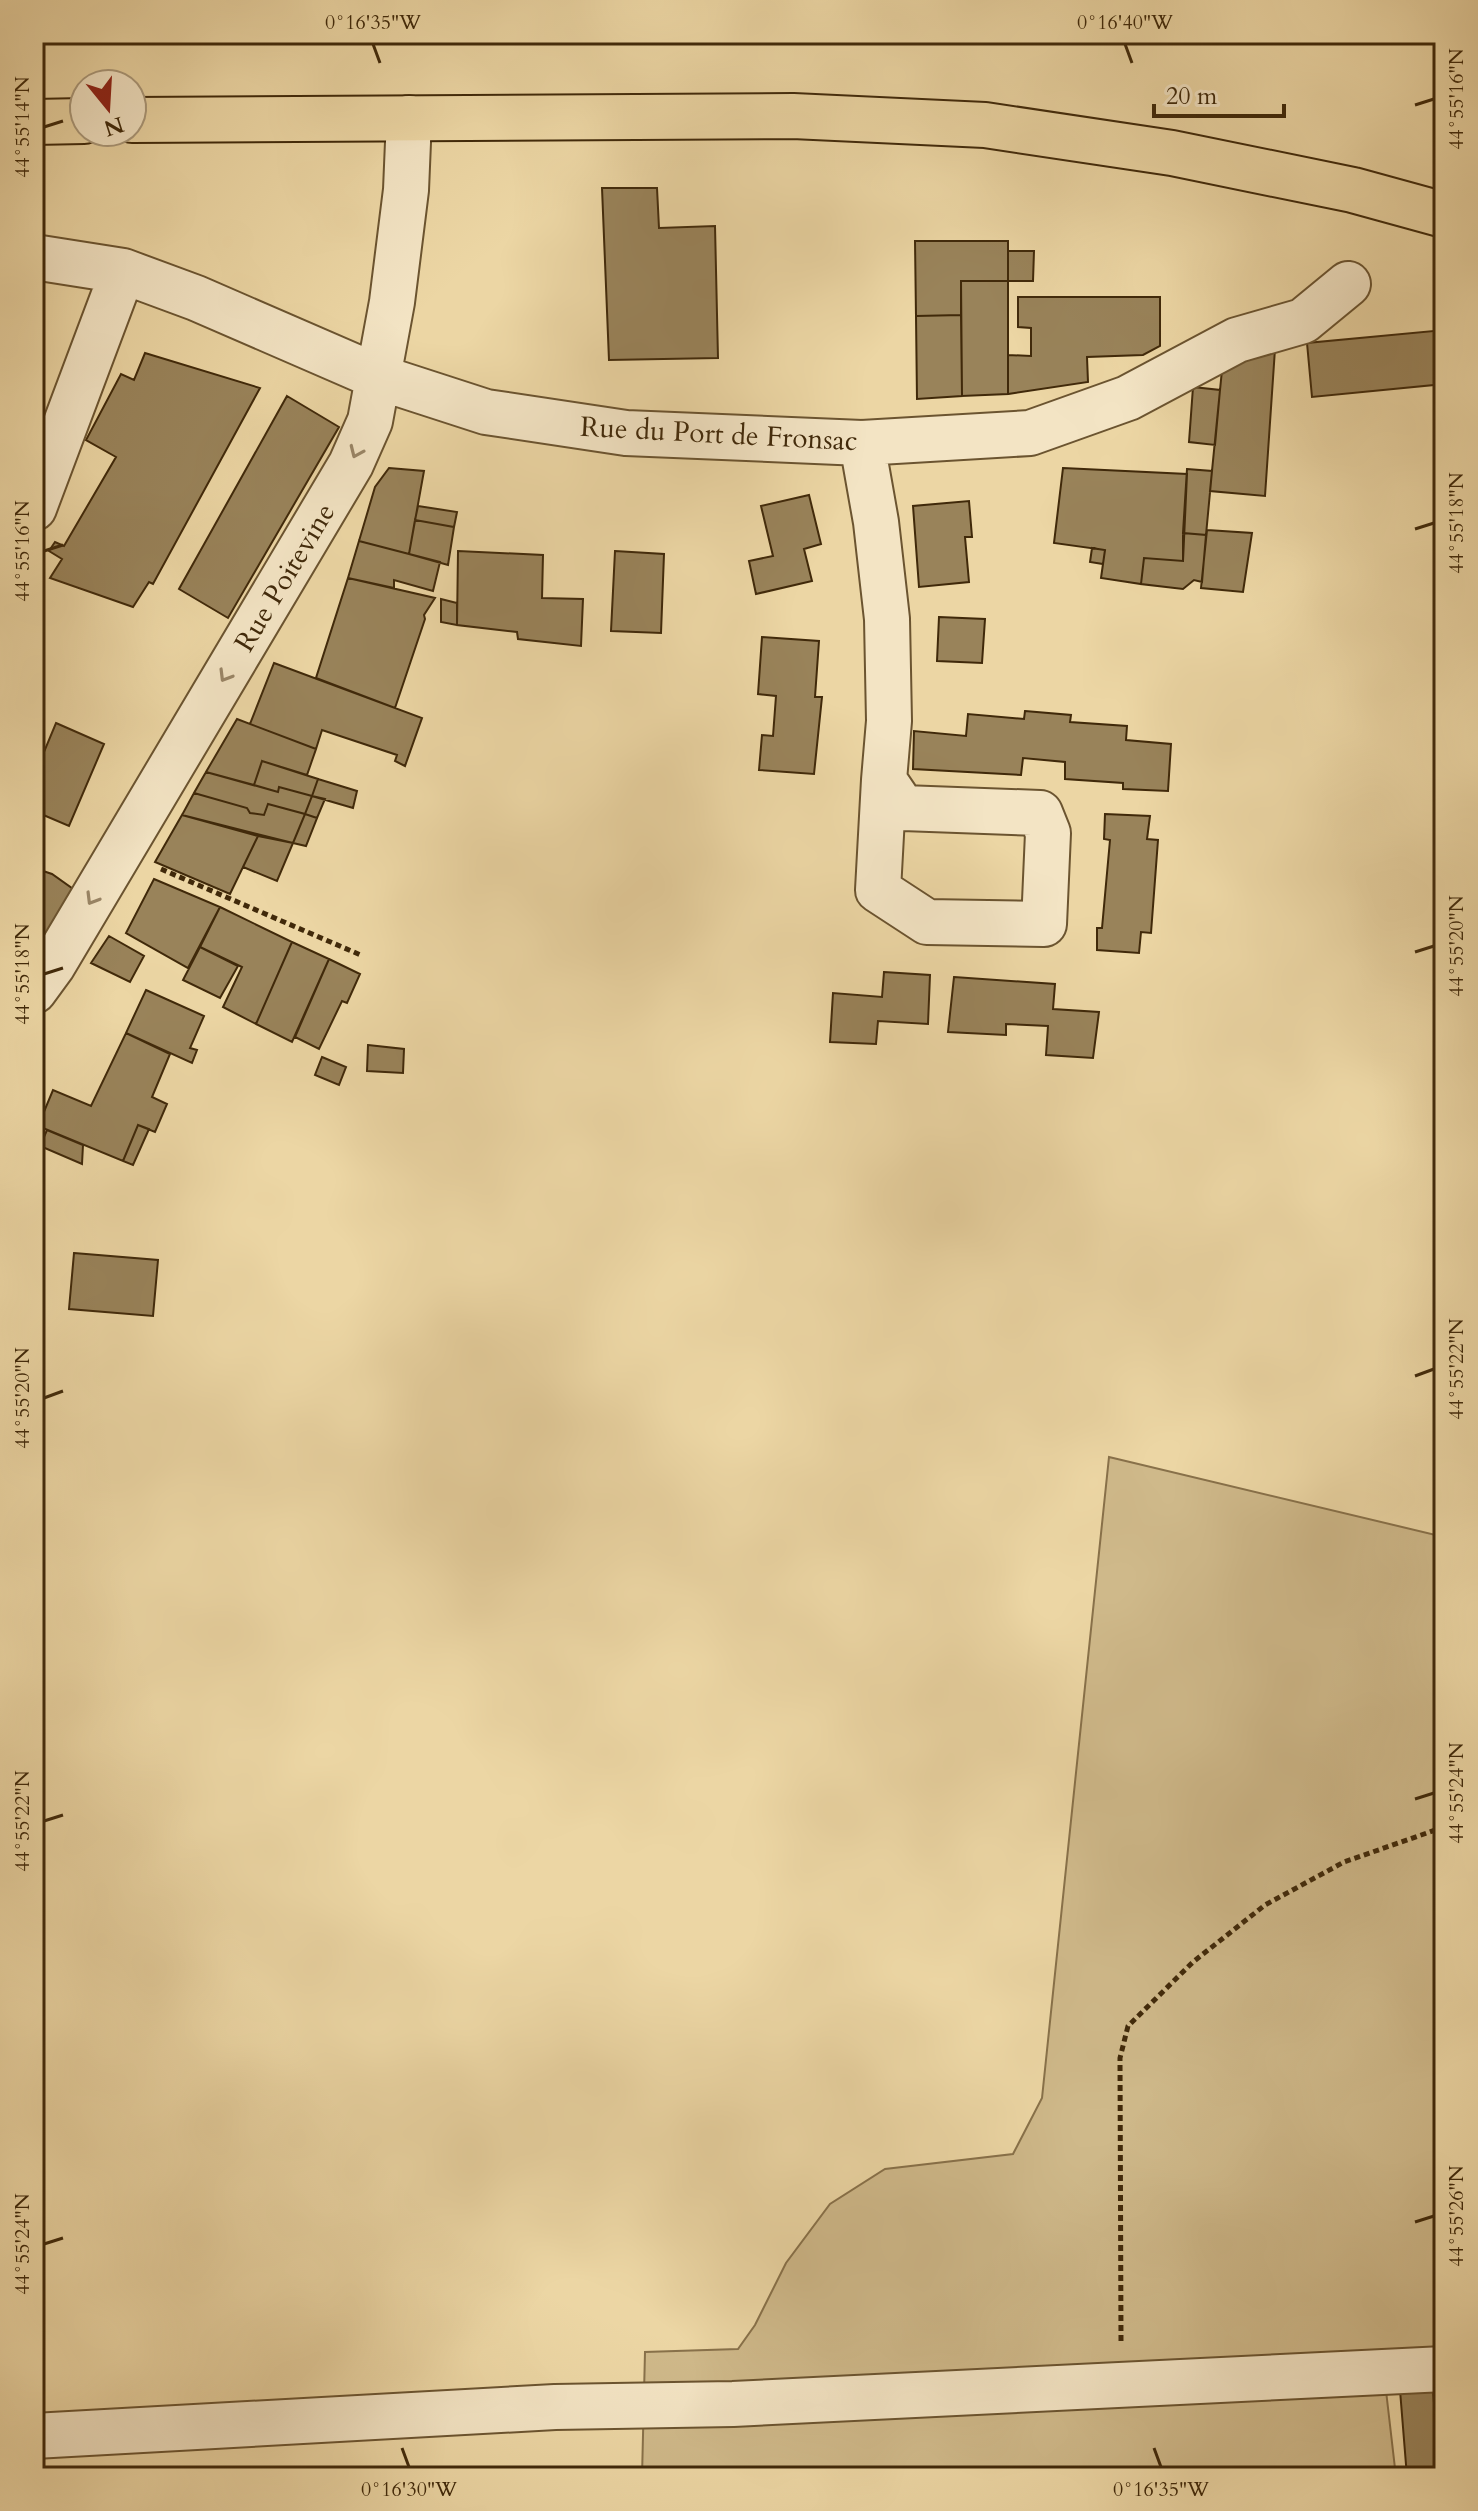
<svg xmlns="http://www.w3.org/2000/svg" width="1478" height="2511" font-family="Cardo,serif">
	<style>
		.green { fill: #cfb98a; stroke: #88714a; stroke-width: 2 }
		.building { fill: #99835a; stroke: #40290a; stroke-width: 2 }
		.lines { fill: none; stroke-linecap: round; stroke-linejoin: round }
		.minor-casing { stroke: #6b5430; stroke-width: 48 }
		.major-casing { stroke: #40290a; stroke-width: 48 }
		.path { stroke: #40290a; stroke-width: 5; stroke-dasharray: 6 4; stroke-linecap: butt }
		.minor { stroke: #f3e4c4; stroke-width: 44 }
		.major { stroke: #ecd6a4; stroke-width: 44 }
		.oneway { stroke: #9a8667 }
		.ticks { fill: none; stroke: #40290a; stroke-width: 3 }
		.labels { text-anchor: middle; stroke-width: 8; stroke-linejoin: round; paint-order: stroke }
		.street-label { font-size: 28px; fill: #40290a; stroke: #f3e4c4 }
		.neatline { fill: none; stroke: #40290a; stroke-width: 3 }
		.ticks-label { font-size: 20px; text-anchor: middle; fill: #40290a }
	</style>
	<rect width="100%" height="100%" fill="#ecd6a4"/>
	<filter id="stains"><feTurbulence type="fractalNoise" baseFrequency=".0025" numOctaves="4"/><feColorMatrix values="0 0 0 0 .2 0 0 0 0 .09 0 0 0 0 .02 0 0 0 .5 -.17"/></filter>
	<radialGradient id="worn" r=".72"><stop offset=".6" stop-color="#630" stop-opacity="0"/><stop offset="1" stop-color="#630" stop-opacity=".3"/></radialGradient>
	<path class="green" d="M1109 1457 1444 1537V2352L1382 2356 1396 2477H642L645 2352 738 2349 755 2325 786 2263 830 2204 885 2169 1013 2154 1042 2098Z"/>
	<path class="building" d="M602 188H657L659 228 715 226 718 358 609 360Z
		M915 241H1008V281H961V315L916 316Z
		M1008 251H1034L1033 281H1008Z
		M961 281H1008V394L962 396Z
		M1018 297H1160V346L1143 355 1087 357 1088 382 1008 394V355L1031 356V328L1018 327Z
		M961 315 962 396 917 399 916 316Z
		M1444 330V384L1312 397 1307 343Z
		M1275 349 1265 496 1210 491 1222 370Z
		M145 353 260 388 153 584 149 582 133 607 50 578 62 559 49 551 55 542 64 546 116 457 86 440 121 374 134 380Z
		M1193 387 1220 390 1215 445 1189 442Z
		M287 396 339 427 228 618 179 589Z
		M389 468 424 471 409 554 359 541 375 487Z
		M1063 468 1187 474 1183 561 1144 558 1141 584 1101 578 1105 550 1054 543Z
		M1187 469 1212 471 1206 535 1183 533Z
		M809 495 821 544 804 549 812 581 756 594 749 561 773 556 761 506Z
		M969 501 972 537H965L969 582 919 587 913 506Z
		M418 506 457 512 454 527 415 520Z
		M415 520 454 527 448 565 409 554Z
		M1207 530 1252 533 1243 592 1201 588Z
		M1183 533 1206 535 1202 582 1194 580 1183 589 1141 584 1144 558 1183 561Z
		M359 541 440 562 433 591 394 580V588L348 578Z
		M1092 548 1105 550 1103 564 1090 562Z
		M458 551 543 555 542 598 583 599 581 646 518 639 517 632 457 625Z
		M615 551 664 554 661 633 611 631Z
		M348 578 435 598 424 615 425 619 395 708 316 678Z
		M441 599 457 603V625L441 622Z
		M939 617 985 619 982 663 937 661Z
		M762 637 819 641 815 697H822L814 774 759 770 762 735 773 736 776 696 758 694Z
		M274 663 422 718 405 766 395 761 397 755 322 730 316 749 250 724Z
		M1025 711 1071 715 1070 722 1127 726 1126 740 1171 744 1168 791 1123 789V783L1065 779V762L1023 758 1021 775 913 769 914 731 966 736 968 714 1024 719Z
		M237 719 316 749 307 775 262 761 254 785 206 772Z
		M56 723 104 744 69 826 34 811V776Z
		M262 761 318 779 312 796 279 787 278 792 254 785Z
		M206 772 278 792 279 787 312 796 305 814 268 804 264 815 250 813 247 808 194 793Z
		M318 779 357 791 353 808 312 796Z
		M194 793 247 808 250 813 264 815 268 804 305 814 293 843 182 815Z
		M312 796 325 799 317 818 305 814Z
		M305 814 317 818 306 846 293 843Z
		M1105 814 1150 816 1147 839 1158 840 1151 933 1141 932 1139 953 1097 950V928H1102L1110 840 1104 839Z
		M182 815 258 836 230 894 155 862Z
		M258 836 293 843 277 881 243 867Z
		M34 868 52 874 76 891 34 956Z
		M154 879 220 907 188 968 126 933Z
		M220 907 292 942 256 1024 223 1007 242 967 200 947Z
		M109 936 144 956 130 982 91 963Z
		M292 942 329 959 292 1042 256 1024Z
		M200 947 238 966 220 998 183 980Z
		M329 959 360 974 347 1003 342 1001 319 1049 295 1037Z
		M884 972 930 975 928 1024 878 1021 876 1044 830 1042 833 993 882 997Z
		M954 977 1055 984 1053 1009 1099 1012 1093 1058 1046 1055 1048 1026 1006 1024V1035L948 1032Z
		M146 990 204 1016 190 1048 197 1050 192 1063 126 1033Z
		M126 1033 170 1054 152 1097 167 1104 155 1132 138 1125 123 1161 38 1126 53 1090 91 1106Z
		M368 1045 404 1049 403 1073 367 1071Z
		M322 1057 346 1067 339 1085 315 1075Z
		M138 1125 149 1129 133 1165 123 1161Z
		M47 1130 83 1145 82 1164 40 1146Z
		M74 1253 158 1260 153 1316 69 1309Z
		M1433 2388 1439 2477H1407L1400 2390Z"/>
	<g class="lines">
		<defs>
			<path id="minor" d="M34 257 123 271 196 298 378 377 486 412 626 433 862 443 1030 433 1128 398 1237 340 1303 321 1348 284
				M862 443 876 522 887 619 889 721 884 780 903 808 1040 813 1048 833 1044 924 927 922 878 890 884 780
				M34 508 123 271
				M34 991 53 965 351 464 370 421 392 302 406 190 409 118
				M34 2436 555 2407 733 2404 1444 2369"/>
			<path id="major" d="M132 120 793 116 985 125 1172 153 1353 190 1444 215
				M34 122 84 121"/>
		</defs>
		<use href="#minor" class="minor-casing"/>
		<use href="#major" class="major-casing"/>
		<path class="path" d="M161 869 363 956
			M1121 2341 1120 2058 1128 2026 1193 1962 1265 1905 1344 1862 1444 1827"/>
		<use href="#minor" class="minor"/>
		<use href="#major" class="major"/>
	</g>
	<defs><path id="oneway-chevron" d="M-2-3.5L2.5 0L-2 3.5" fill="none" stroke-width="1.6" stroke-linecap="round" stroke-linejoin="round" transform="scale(2)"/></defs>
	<g class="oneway">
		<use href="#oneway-chevron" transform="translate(356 452) rotate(114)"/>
		<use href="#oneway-chevron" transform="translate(225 676) rotate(121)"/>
		<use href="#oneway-chevron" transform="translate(92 899) rotate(121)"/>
	</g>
	<path class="ticks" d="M373 44 380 63M1125 44 1132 63M1415 105 1434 99M44 127 63 121M1415 529 1434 523M44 551 63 545M1415 952 1434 946M44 974 63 968M1415 1376 1434 1369M44 1398 63 1391M1415 1799 1434 1793M44 1821 63 1815M1415 2222 1434 2216M44 2244 63 2238M402 2448 409 2467M1154 2448 1161 2467"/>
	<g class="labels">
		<g class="street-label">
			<text transform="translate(719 433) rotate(3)" y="10">Rue du Port de Fronsac</text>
			<text transform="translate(284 577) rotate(-59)" y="10">Rue Poitevine</text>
		</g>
	</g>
	<rect width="1478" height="2511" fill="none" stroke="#ecd6a4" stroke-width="88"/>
	<g transform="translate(108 108) rotate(162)"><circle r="38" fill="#f3e4c4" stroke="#ab997a" stroke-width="2"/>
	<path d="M0-6L14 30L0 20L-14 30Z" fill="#8f2418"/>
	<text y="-12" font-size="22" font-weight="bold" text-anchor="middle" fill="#40290a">N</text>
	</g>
	<path d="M1154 104v12h130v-12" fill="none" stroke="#40290a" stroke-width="4"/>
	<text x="1166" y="104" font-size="24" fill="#40290a" stroke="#f3e4c4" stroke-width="6" paint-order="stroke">20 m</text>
	<rect x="44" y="44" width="1390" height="2423" class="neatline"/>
	<g class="ticks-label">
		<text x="373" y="29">0°16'35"W</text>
		<text x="1125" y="29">0°16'40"W</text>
		<text transform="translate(1456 99) rotate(-90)" y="7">44°55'16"N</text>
		<text transform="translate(22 127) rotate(-90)" y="7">44°55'14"N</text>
		<text transform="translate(1456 523) rotate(-90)" y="7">44°55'18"N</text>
		<text transform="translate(22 551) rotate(-90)" y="7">44°55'16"N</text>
		<text transform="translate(1456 946) rotate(-90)" y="7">44°55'20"N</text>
		<text transform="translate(22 974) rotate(-90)" y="7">44°55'18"N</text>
		<text transform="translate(1456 1369) rotate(-90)" y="7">44°55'22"N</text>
		<text transform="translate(22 1398) rotate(-90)" y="7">44°55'20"N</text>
		<text transform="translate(1456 1793) rotate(-90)" y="7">44°55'24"N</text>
		<text transform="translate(22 1821) rotate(-90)" y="7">44°55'22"N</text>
		<text transform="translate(1456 2216) rotate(-90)" y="7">44°55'26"N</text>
		<text transform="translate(22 2244) rotate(-90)" y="7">44°55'24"N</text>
		<text x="409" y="2496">0°16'30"W</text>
		<text x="1161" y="2496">0°16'35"W</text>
	</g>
	<rect width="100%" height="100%" filter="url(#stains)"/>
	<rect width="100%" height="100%" fill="url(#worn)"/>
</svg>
